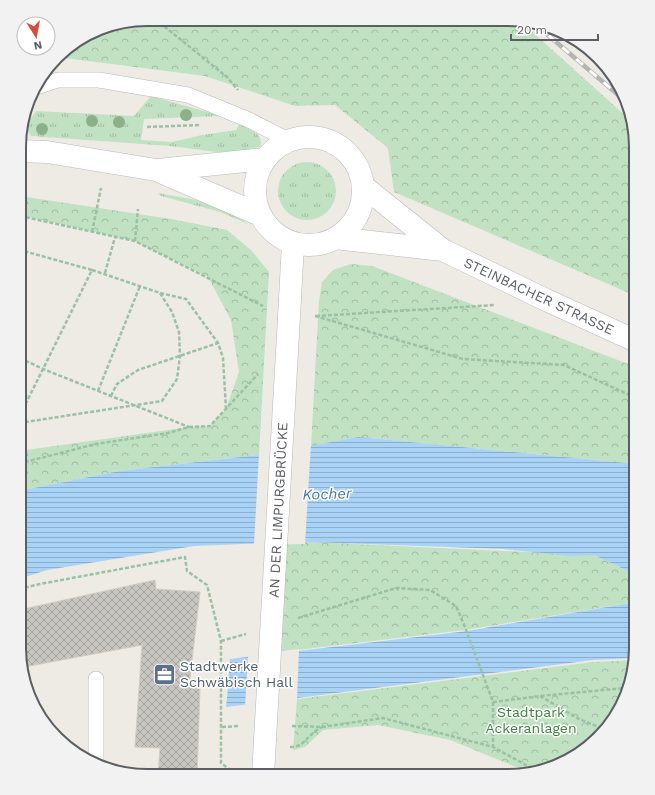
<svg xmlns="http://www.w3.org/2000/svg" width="655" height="795" font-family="'Work Sans',sans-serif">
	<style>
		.grass { fill: url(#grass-tufts) }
		.forest { fill: url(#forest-crowns) }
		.water { fill: url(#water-rules) }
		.pier { fill: #edebe3 }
		.building { fill: url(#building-cross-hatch); stroke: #d1ccc2 }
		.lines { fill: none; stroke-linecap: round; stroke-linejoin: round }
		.lane-casing { stroke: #b6b8bc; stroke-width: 16 }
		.secondary-casing { stroke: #b7b9be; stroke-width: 23 }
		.path { stroke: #9ac0a6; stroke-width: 2.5; stroke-dasharray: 4 2; stroke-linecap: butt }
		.lane { stroke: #fff; stroke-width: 15 }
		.secondary { stroke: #fff; stroke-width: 22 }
		.rail-casing { stroke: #b3b4b4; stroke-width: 4.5 }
		.rail { stroke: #fff; stroke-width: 3; stroke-dasharray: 9; stroke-linecap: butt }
		.secondary-bridge-casing { stroke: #b7b9be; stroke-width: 23; stroke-linecap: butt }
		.secondary-bridge { stroke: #fff; stroke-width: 22 }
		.tree { fill: #8cb18a }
		.labels { text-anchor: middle; stroke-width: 3; stroke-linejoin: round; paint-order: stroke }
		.street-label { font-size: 14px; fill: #5b5e62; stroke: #fff }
		.service-label { font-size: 14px; fill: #4e5e75; stroke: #fff; text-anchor: start }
		.park-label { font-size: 14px; fill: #3c8141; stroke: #fff }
		.water-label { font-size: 15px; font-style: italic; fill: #4774a8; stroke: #fff }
		.rim { fill: none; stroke: #5b5e62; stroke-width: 2 }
	</style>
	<defs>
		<pattern id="grass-tufts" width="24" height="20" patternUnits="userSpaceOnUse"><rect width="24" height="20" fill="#c1e2c2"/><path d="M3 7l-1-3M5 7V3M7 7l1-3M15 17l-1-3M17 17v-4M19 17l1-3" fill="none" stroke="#a0baa1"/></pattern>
		<pattern id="forest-crowns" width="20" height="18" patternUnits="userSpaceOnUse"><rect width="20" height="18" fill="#c1e2c2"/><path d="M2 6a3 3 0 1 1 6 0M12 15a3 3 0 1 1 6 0" fill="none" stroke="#a0baa1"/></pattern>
		<pattern id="water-rules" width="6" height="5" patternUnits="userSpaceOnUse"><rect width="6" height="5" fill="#a8d3f7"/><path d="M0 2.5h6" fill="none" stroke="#8caecb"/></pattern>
		<pattern id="building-cross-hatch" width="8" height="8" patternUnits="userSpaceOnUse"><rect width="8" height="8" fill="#c8c6c0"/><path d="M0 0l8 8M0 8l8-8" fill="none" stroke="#a5a49f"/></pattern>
	</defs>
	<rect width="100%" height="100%" fill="#edebe3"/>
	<path class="grass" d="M151 96 221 116 144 119 141 140 172 142 202 135 236 130 240 123C248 128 265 134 260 147L238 151 217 152 170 146 31 136 25 127 36 111 134 116Z
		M278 191a29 29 0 1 1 58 0a29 29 0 1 1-58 0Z
		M158 193 191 199 227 207 248 224 220 212 161 196Z"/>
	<path class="forest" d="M147 19 519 20 628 118 636 146V296L394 192 388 148 335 105 295 106 205 76 57 57 63 51 105 26Z
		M20 196 171 219 227 230 251 250 269 272 259 455 119 471 19 491V451L189 427 210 426 226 409 239 372 231 320 208 277 135 241 20 215Z
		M351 264 372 266 636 367V464L359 437 311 446 319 301 322 282 333 270Z
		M311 542 594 555 636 575V602L465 630 264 654 270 543Z
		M635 660 615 719 572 759 526 773 521 769 450 740 378 725 323 730 305 747 293 750 297 699 593 662Z"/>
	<path class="water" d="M359 437 636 464V575L594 555 571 556 504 549 311 542 270 543 194 546 47 570 19 579V491L119 471 259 455Z
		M636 602 635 658 593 660 226 707 228 687 230 659 467 631Z"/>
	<path class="pier" d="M311 444 305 544 254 545 259 453Z
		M299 649 297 700 245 707 248 655Z"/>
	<path class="building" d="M155 580 156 589 200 592 189 686 200 689 197 776H158L160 748 135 747 142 645 24 667 19 649V610Z"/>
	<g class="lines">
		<defs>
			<path id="lane" d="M34 88 58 80H99L188 95 249 120 288 140
				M96 761V679"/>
			<path id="secondary" d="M255 191a54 54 0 1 1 108 0a54 54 0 1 1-108 0Z
				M20 151 47 152 156 170 260 215
				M158 170 264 159
				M363 186 443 250 544 299 636 341
				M335 238 443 250
				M290 299 293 243
				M263 776 265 740"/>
		</defs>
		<use href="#lane" class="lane-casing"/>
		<use href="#secondary" class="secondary-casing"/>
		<path class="path" d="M155 19 227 77 238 90
			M147 127 199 125
			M20 216 135 241 263 306
			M92 232 101 188
			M135 241 138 209
			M92 270 160 293 186 299 218 343 223 358 226 409
			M105 273 115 237
			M315 316 463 359 564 365 636 398
			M316 316 495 305
			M20 358 43 369 189 427
			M98 391 140 286
			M111 396 117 384 138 370 218 343
			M20 415 43 369 92 270 20 250
			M19 423 162 401 177 379 180 356 179 332 172 312 160 293
			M19 463 25 462 96 444 168 433 189 427 210 426 258 374
			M19 589 40 584 185 557 187 571 207 585 221 641V763L237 775
			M298 618 396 588 430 590 456 606 465 627 493 702V747
			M221 641 246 634
			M540 696 579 719 604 729
			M493 702 540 696 625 688
			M292 726 322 727 383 718 493 747 535 770
			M222 727 239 726
			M290 747C302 747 304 741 311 735 314 732 318 729 322 727"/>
		<use href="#lane" class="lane"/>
		<use href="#secondary" class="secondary"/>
		<defs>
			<path id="rail" d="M535 24 623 99"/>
		</defs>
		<use href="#rail" class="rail-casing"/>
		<use href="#rail" class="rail"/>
		<defs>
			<path id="secondary-bridge" d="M265 740 290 299"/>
		</defs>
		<use href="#secondary-bridge" class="secondary-bridge-casing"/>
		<use href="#secondary-bridge" class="secondary-bridge"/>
	</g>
	<g class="tree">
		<circle cx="186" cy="115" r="6"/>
		<circle cx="92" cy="121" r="6"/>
		<circle cx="119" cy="122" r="6"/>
		<circle cx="42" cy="129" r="6"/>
	</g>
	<defs>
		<symbol id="office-square" viewBox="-11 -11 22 22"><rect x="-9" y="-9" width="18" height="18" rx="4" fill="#5c6f8a" stroke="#fff"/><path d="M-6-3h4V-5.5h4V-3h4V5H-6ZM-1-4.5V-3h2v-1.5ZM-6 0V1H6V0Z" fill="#fff"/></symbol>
	</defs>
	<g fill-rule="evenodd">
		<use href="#office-square" x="152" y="662" width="25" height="25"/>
	</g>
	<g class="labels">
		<g class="street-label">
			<text transform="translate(539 296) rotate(25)" y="5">STEINBACHER STRASSE</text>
			<text transform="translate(278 510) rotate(-87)" y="5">AN DER LIMPURGBRÜCKE</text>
		</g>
		<g class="service-label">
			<text x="180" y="671">Stadtwerke<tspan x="180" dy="16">Schwäbisch Hall</tspan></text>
		</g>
		<g class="park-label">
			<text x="531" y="717">Stadtpark<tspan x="531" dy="16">Ackeranlagen</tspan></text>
		</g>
		<g class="water-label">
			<text transform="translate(327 494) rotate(-2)" y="5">Kocher</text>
		</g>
	</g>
	<path d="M0 0H655V795H0ZM147 26H508A121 121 0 0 1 629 147V648A121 121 0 0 1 508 769H147A121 121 0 0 1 26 648V147A121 121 0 0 1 147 26Z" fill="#f2f2f2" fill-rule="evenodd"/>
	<path class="rim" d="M147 26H508A121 121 0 0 1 629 147V648A121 121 0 0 1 508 769H147A121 121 0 0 1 26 648V147A121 121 0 0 1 147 26Z"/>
	<g transform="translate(36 36) rotate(169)"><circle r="19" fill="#ffffff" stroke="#bdbfc0"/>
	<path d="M0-3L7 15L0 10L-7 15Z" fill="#da4b3c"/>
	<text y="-6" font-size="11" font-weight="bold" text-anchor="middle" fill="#5b5e62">N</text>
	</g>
	<path d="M511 34v6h87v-6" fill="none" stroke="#5b5e62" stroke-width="2"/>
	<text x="517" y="34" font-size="12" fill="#5b5e62" stroke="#ffffff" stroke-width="3" paint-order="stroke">20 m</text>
</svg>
